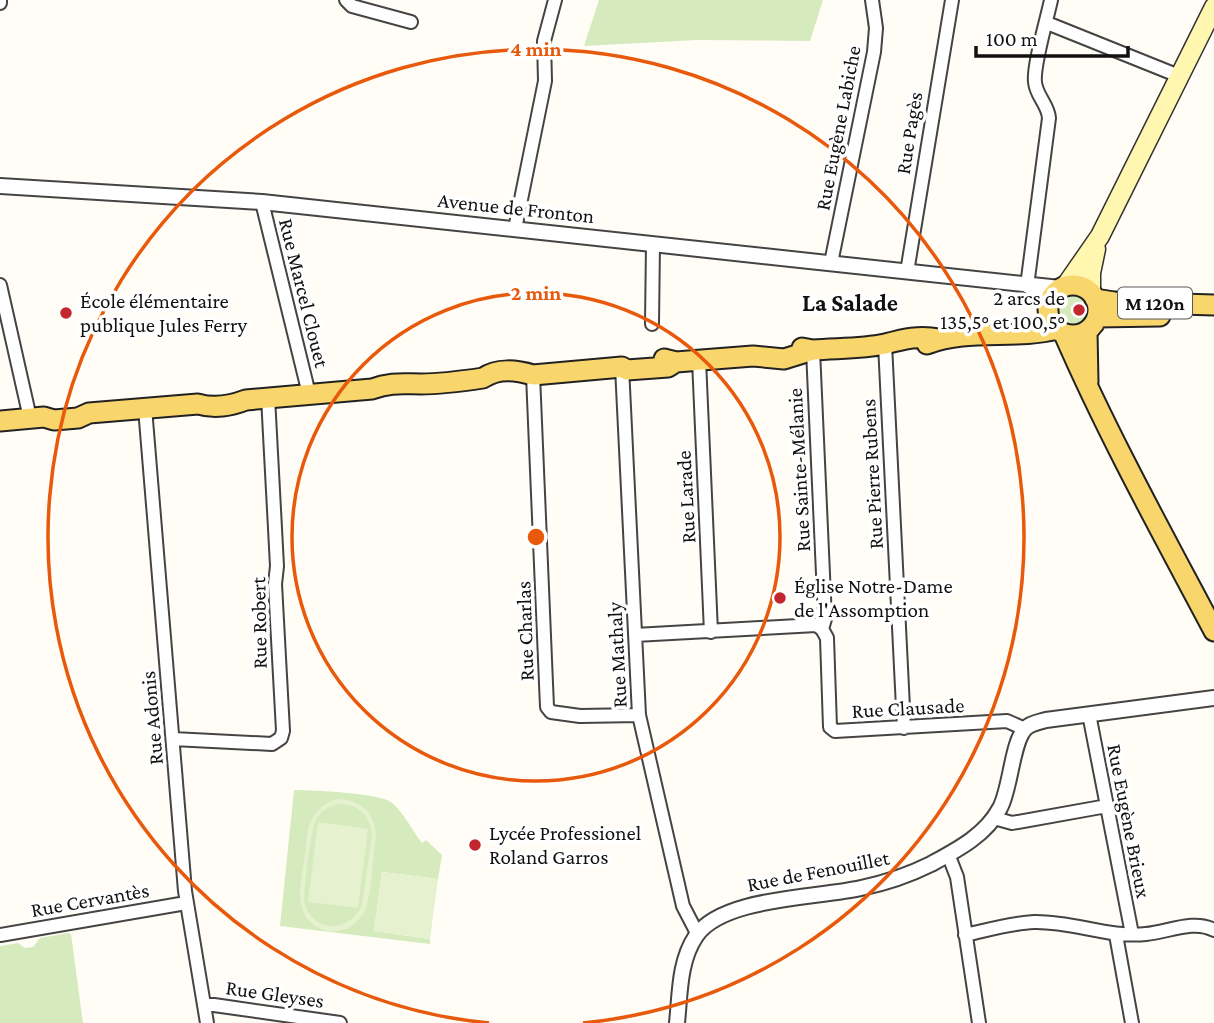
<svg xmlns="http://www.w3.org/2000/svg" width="1214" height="1023" font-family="'Crimson Pro',serif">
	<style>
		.green { fill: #d5ebbd }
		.pitch { fill: #e6f2cf; fill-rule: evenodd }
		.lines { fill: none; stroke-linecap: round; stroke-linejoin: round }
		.minor-casing { stroke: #444; stroke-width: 16 }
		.tertiary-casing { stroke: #444; stroke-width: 18 }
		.secondary-casing { stroke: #333; stroke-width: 21 }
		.primary-casing { stroke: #222; stroke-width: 23 }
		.minor { stroke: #fff; stroke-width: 12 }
		.tertiary { stroke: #fff; stroke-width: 14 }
		.secondary { stroke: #fff6b0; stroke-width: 18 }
		.primary { stroke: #f9d66b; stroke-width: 19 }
		.ring { fill: none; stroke: #e8590c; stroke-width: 3.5 }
		.poi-dot { fill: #c4262e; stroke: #fff; stroke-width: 2.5 }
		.labels { text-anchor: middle; stroke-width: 7; stroke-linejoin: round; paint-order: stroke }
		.shield { fill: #fff; stroke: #585858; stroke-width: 2 }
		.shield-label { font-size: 19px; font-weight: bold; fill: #111 }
		.street-label { font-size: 21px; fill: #111; stroke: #fff }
		.poi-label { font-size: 21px; fill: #111; stroke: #fff; text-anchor: start }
		.quarter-label { font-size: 24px; font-weight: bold; fill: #111; stroke: #fff }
		.centre { fill: #e8590c; stroke: #fff; stroke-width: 3.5 }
		.ring-label { font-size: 21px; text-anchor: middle; font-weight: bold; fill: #e8590c; stroke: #fff; stroke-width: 7; stroke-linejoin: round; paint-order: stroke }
	</style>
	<rect width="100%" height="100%" fill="#fffdf5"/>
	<path class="green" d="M599 0H823L810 41 697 40 584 46Z
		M1072 296 1081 297 1088 307 1085 319 1074 325 1063 320 1059 313 1062 301Z
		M294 790C310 790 382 793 392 803 404 813 412 830 422 843L426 840 442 855 438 879 382 872 374 931 430 939V944L280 926Z
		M68 933 71 934 83 1023H0V946L18 943 25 948 33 947 40 938Z"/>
	<path class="pitch" d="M337 799C360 799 374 812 376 835 373 855 372 893 365 910 360 920 352 928 341 930 333 933 323 931 315 926 292 910 302 879 305 856 307 844 306 829 312 819 318 808 326 803 337 799ZM337 804C357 803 371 815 372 835L362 905C351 931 316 935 305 905 302 896 311 829 316 820 320 811 328 807 337 804Z
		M318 822 368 829 358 908 308 902Z
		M382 872 438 879 430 939 374 931Z"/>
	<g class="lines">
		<defs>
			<path id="minor" d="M346 0 352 6 411 22
				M0 3V0
				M1047 23 1179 76
				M262 202 309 394
				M515 229 545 81 544 41 555 0
				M831 263 874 52 876 28 872 0
				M907 272 952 0
				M0 285 30 418
				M1027 286 1049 118C1048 104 1036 96 1035 82 1033 66 1047 19 1051 0
				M652 324 653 244
				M885 344 904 728
				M813 350 825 619 822 629
				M699 360 711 632
				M622 367 639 715 683 906 697 933
				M533 375 547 707 551 712 580 716 639 715
				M145 408 185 891 207 1023
				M635 635 816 625 822 629 827 638 830 727 835 731 1007 721 1025 729
				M1089 714 1132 934
				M173 739 272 744 281 738 283 731 275 584 277 566 268 397
				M994 818 1012 823 1107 806
				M948 854 957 877 979 1023
				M0 935 186 903
				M965 935C988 930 1011 923 1034 922 1073 921 1108 938 1146 934 1168 932 1194 919 1214 930
				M1116 935 1132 1023
				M204 1005H214L340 1023"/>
			<path id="tertiary" d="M0 186 262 202 1060 288
				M1028 286 1037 291 1048 303
				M677 1023C680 994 679 961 696 936 722 897 818 898 861 888 885 883 909 875 931 864 957 850 986 835 1000 808 1011 788 1012 740 1026 728 1031 723 1039 722 1046 720L1214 698"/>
			<path id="secondary" d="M1066 285 1100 236 1214 7
				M1091 292V273L1096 249"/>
			<path id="primary" d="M1048 310a25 25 0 1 1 50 0a25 25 0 1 1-50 0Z
				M1095 299 1114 302 1214 305
				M1097 317 1160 316
				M1087 331 1088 382
				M1064 334C1108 435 1162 533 1214 631
				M927 344C968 328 1015 340 1057 329
				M802 348 813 350C836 348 862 349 885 344 904 339 919 335 939 339
				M664 359 676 362 753 356 784 359 813 350
				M0 421 44 417 54 420 78 418 89 413 198 404C215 409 230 406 246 400L372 389C390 382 403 384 421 384 442 384 463 381 483 378 497 368 517 370 533 375L622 367 627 370 668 367 676 362"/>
		</defs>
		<use href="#minor" class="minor-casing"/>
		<use href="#tertiary" class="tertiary-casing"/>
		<use href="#secondary" class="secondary-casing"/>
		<use href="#primary" class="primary-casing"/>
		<use href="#minor" class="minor"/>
		<use href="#tertiary" class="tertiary"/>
		<use href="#secondary" class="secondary"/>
		<use href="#primary" class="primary"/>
	</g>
	<g class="ring">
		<circle cx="536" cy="537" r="244"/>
		<path d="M489 1023A488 488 0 1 1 583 1023"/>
	</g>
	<g class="poi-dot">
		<circle cx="1079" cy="310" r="7"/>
		<circle cx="66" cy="313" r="7"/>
		<circle cx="780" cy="598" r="7"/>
		<circle cx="475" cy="845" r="7"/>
	</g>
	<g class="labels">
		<rect class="shield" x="1118" y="287.5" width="74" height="31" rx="5"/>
		<g class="shield-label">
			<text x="1155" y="310">M 120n</text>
		</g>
		<g class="street-label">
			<text transform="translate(838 128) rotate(-79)" y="7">Rue Eugène Labiche</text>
			<text transform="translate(909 133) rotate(-81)" y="7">Rue Pagès</text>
			<text transform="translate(516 208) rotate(6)" y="7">Avenue de Fronton</text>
			<text transform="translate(304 293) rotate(76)" y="7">Rue Marcel Clouet</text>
			<text transform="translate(799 470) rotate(-93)" y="7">Rue Sainte-Mélanie</text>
			<text transform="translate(872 474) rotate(-93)" y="7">Rue Pierre Rubens</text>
			<text transform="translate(686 497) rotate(-93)" y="7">Rue Larade</text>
			<text transform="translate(259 623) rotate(-91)" y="7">Rue Robert</text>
			<text transform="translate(525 631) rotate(-92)" y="7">Rue Charlas</text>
			<text transform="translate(617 655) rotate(-93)" y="7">Rue Mathaly</text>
			<text transform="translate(908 708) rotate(-3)" y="7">Rue Clausade</text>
			<text transform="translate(152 718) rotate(-95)" y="7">Rue Adonis</text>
			<text transform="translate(1129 821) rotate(79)" y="7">Rue Eugène Brieux</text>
			<text transform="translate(818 871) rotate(-11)" y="7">Rue de Fenouillet</text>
			<text transform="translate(90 900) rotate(-10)" y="7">Rue Cervantès</text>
			<text transform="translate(275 994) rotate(8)" y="7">Rue Gleyses</text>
		</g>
		<g class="poi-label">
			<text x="1065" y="305" text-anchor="end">2 arcs de<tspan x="1065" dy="24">135,5° et 100,5°</tspan></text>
			<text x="80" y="308">École élémentaire<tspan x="80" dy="24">publique Jules Ferry</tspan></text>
			<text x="794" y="593">Église Notre-Dame<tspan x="794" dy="24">de l'Assomption</tspan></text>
			<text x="489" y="840">Lycée Professionel<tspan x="489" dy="24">Roland Garros</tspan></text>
		</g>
		<g class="quarter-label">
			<text x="850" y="311">La Salade</text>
		</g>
	</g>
	<circle cx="536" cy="537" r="10" class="centre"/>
	<g class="ring-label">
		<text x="536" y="56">4 min</text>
		<text x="536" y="300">2 min</text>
	</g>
	<path d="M976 46v10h152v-10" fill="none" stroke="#111111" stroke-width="3.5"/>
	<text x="986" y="46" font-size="21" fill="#111111" stroke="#ffffff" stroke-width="5" paint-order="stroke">100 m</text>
</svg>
